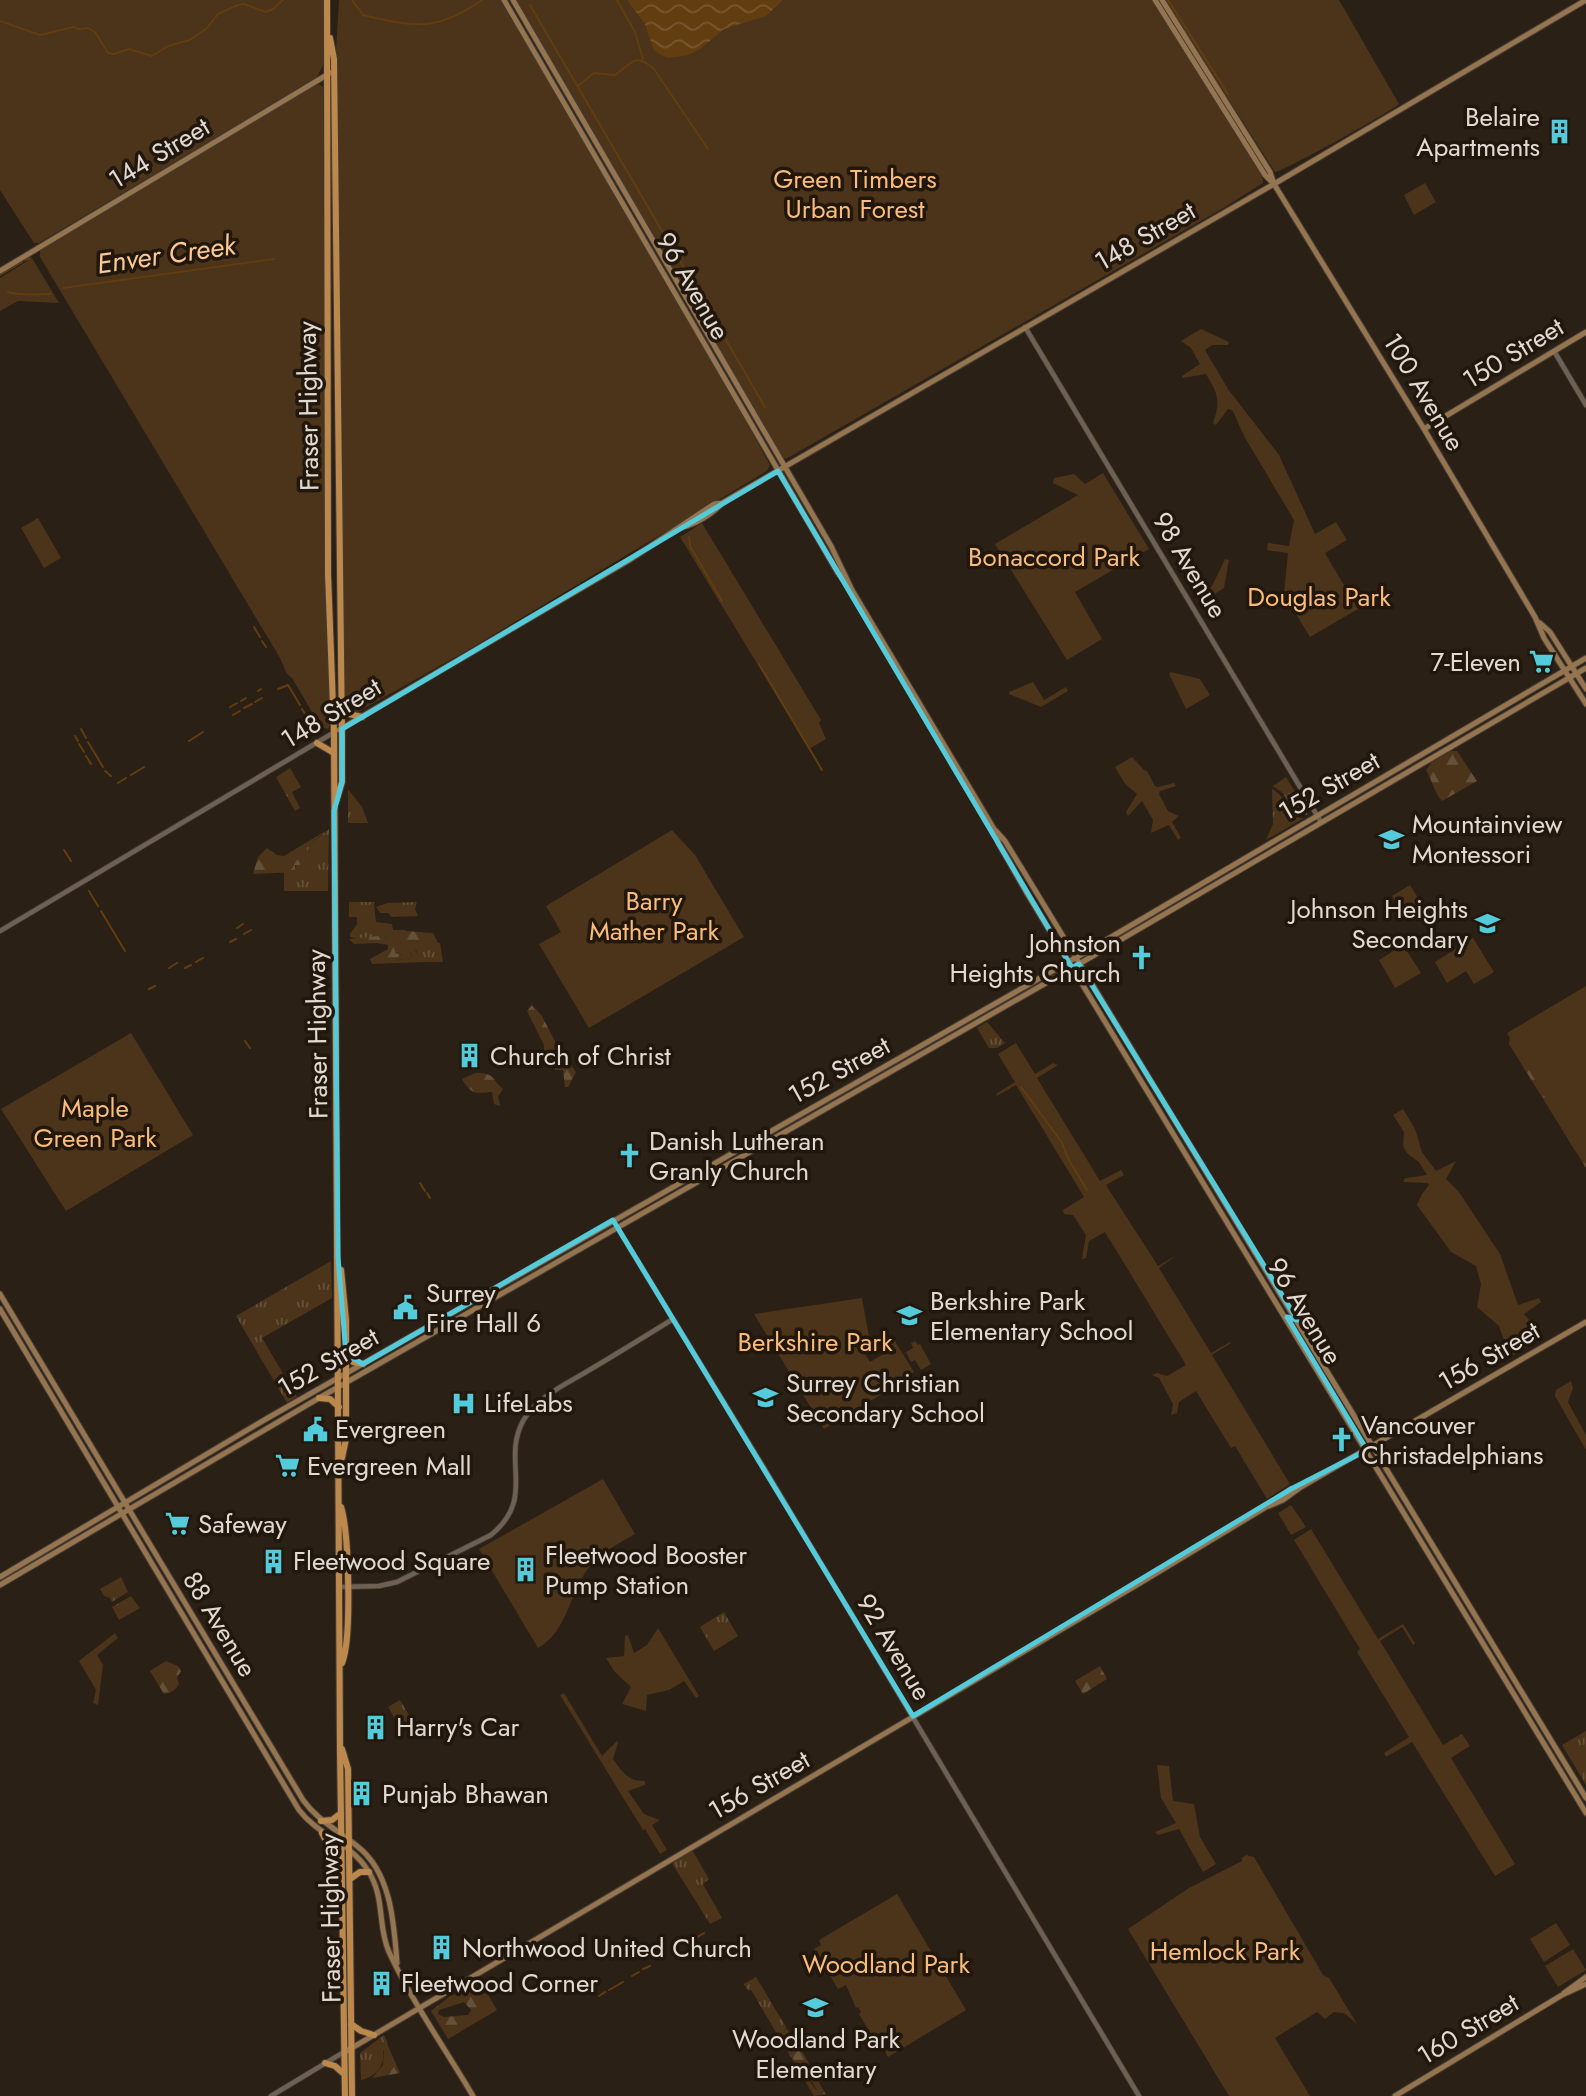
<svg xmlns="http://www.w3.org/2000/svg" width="1586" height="2096" font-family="Jost,sans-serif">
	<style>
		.grass { fill: url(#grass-tufts) }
		.forest { fill: url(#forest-firs); fill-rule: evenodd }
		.park { fill: #4b341a }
		.water { fill: url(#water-waves) }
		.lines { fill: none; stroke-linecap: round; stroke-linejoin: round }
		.stream { stroke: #623d0f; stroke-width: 2 }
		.tertiary-casing { stroke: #443c34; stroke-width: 6 }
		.secondary-casing { stroke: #443c34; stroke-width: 7 }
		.primary-casing { stroke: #443c34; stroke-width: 8 }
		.tertiary { stroke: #6e6154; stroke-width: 4.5 }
		.secondary { stroke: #957450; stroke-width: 5 }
		.primary { stroke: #bc884c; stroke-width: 6 }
		.marked { fill: none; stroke: #53cbda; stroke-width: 5; stroke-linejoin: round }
		.labels { text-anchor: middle; stroke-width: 7; stroke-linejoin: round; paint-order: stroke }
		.poi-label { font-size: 26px; fill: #e1d9d2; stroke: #22170c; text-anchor: start }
		.street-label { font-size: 26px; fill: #e1d9d2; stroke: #22170c }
		.park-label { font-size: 26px; fill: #f9bc7b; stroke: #22170c }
		.water-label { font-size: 28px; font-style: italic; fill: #f9c895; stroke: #22170c }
	</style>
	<defs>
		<pattern id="grass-tufts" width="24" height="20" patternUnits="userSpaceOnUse" patternTransform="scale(1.75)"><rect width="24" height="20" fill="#4b341a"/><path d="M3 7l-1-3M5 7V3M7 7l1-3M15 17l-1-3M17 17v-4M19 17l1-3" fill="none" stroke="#65513a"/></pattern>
		<pattern id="forest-firs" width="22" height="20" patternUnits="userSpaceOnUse" patternTransform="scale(1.75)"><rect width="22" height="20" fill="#4b341a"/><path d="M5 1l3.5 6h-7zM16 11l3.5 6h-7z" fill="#65513a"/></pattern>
		<pattern id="water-waves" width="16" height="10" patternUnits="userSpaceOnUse" patternTransform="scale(1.75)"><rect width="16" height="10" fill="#623d0f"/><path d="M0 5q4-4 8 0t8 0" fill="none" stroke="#785831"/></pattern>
	</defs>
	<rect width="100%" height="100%" fill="#2b2015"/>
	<path class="grass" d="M290 768 301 787 292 792 300 808 295 811 276 777Z
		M1286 777 1308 814 1307 815 1294 813 1283 793 1273 786Z
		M348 789 362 807 368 823H348Z
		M1272 789C1275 791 1281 795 1282 798 1290 808 1287 818 1304 818L1266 840 1273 824Z
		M329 829 328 891H284V872H295C294 861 306 856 306 847Z
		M349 902H375L374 904 376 922 392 924 393 930H406C405 936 397 940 391 941L385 937 360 939 350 937V934L357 924V917H349Z
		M417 902 415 909 418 916 392 917 388 913H380L376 907 387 903Z
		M422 941 440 943 443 962H421L416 950 410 952 412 958 396 960 402 954 399 952 396 955 394 948C399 938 412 942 422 941Z
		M987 1022 1005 1043 997 1048H989L977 1028Z
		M331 1261 332 1298 262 1338 297 1397 287 1403 236 1316Z
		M121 1577 128 1592 112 1602 110 1598 104 1596 100 1589Z
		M131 1596 140 1608 119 1620 112 1607Z
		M724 1612 738 1636 714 1651 700 1627Z
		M400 1700 412 1720 400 1727 388 1707Z
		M1586 1731V1785L1562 1745Z
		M692 1850 709 1879 703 1884 722 1918 710 1924 673 1865 674 1860Z
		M756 1977 792 2037 785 2027 786 2040 791 2042 792 2046 788 2051 816 2090 823 2093 824 2091 826 2094 814 2096 751 1990H748L744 1984Z
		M384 2035 389 2048 383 2051C385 2067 375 2077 361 2080L360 2053Z"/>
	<path class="forest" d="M1451 751H1457L1477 781 1442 801C1434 792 1432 780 1426 770L1432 762Z
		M327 830 306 847 309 855C306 862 302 866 295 865V872L253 874 258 857 267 848 277 855 284 856Z
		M406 931 433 933 438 943 400 942 394 948 396 954 399 953V947L401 946 404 951 396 960 412 958 410 949 414 948 421 961 424 962 372 964 370 959 388 949V945L377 943 354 944 349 939 379 936 395 940Z
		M532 1005 542 1016 558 1047 576 1072 568 1087H565L563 1070H555L556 1060 549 1059 544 1055V1045L527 1011Z
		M1510 1037 1586 1147V1168L1509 1044Z
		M475 1073C496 1073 490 1078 503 1089L498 1096 500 1106 494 1104 492 1092C476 1093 472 1096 462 1079Z
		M166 1661 178 1666 181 1671 177 1678 179 1684C175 1691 171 1693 164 1694L150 1671Z
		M1100 1666 1107 1679 1083 1694 1075 1681Z
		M480 1981 497 2010 448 2039 431 2011 453 1994ZM464 2002 471 2010 468 2015 444 2017 438 2014 439 2010Z
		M781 2025C796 2034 814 2074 824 2091L820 2095 809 2077 800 2069 788 2051 792 2046 791 2042 788 2040 784 2042 778 2028Z
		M386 2048H389L400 2073 372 2078 383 2065 384 2050Z"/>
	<path class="park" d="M0 0H324L323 65 317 77 39 243H34L0 190Z
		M339 0H501L712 361 770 465 767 471 468 650 356 713 350 712 344 705 339 559 336 50Z
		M516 0H1153L1262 175 1263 183 1225 207 786 459 781 456Z
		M1165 0H1339L1399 104C1392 111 1283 172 1275 172Z
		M319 84 323 87V92L327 626 330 724 328 729 321 727 292 678 287 674 280 658 40 257V248L312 86Z
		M1425 183 1436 202 1414 215 1404 195Z
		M32 258 59 303 18 301 0 311V278Z
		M1201 329 1229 342 1228 345H1212L1205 350 1228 389 1279 455 1315 534 1336 522 1347 540 1325 553 1358 609 1310 637 1284 594 1288 553 1267 550 1268 543 1289 546 1294 520 1244 436 1233 411 1228 409 1216 425 1213 423C1221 401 1218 394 1206 374L1183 378 1182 376 1200 364 1191 348 1181 341Z
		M1103 473 1149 549 1075 592 1102 639 1067 660 995 544 1078 495 1053 483 1054 478 1074 474 1085 484Z
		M38 518 61 558 44 568 21 528Z
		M702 523 821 720 819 723 826 739 809 749 680 537Z
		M1225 559 1229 560 1224 588 1199 604 1196 598 1212 586Z
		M1171 672 1200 679 1210 695 1186 709 1169 674Z
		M1033 682 1044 700 1066 687 1068 691 1041 707 1009 694V692Z
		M1132 757 1144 770 1147 771 1155 786 1158 787 1174 783 1176 786 1160 791 1159 794 1168 811 1179 816 1172 822 1181 838 1178 840 1169 825 1151 833 1153 820 1142 801 1128 816 1126 812 1137 794 1125 784 1115 767Z
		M672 830 695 855 744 937 589 1028 539 944 561 932 546 906Z
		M1410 885 1423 906 1405 917 1392 896Z
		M1473 938 1494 972 1474 984 1466 971 1447 983 1435 962Z
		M1403 945 1421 973 1395 988 1379 960Z
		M1586 986V1165L1507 1033Z
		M131 1033 193 1135 66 1211 1 1109Z
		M1016 1043 1035 1074 1053 1063 1058 1065 1037 1078 1100 1181 1121 1170 1124 1175 1106 1185 1158 1266 1177 1255 1159 1268 1211 1353 1230 1342 1231 1343 1212 1355 1290 1484 1267 1499 1235 1446 1231 1448 1196 1391 1179 1402 1177 1413 1171 1415 1173 1404 1159 1378 1152 1375 1157 1373 1167 1376 1186 1365 1105 1232 1089 1241 1086 1258 1082 1259 1086 1235 1073 1215 1064 1214 1063 1210 1084 1197 1016 1085 997 1096 996 1094 1015 1082 998 1054Z
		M1403 1109 1415 1129 1422 1152 1436 1171 1456 1161 1446 1179 1459 1192 1500 1254 1518 1305 1539 1298 1541 1302 1524 1314 1544 1337 1510 1357 1499 1326 1477 1307 1481 1284 1476 1266 1451 1252 1417 1205 1422 1194 1429 1185 1428 1183 1404 1182V1179L1407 1178 1427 1175 1419 1162 1407 1153 1403 1146 1404 1132 1393 1115Z
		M862 1298 872 1353 865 1354 870 1362 894 1348 883 1353 879 1345 893 1338 914 1372 886 1389 887 1391 824 1429 754 1314Z
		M915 1341 918 1345 920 1344 931 1364 921 1370 915 1360 911 1362 906 1352 913 1348 911 1343Z
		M1571 1381 1573 1388 1568 1402 1586 1435V1450L1555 1396 1556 1390Z
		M603 1479 635 1534C618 1544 599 1553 587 1570 569 1595 567 1632 538 1648L479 1549Z
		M1291 1505 1306 1527 1291 1535 1278 1513Z
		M1311 1529 1378 1639 1403 1624 1415 1643 1413 1645 1402 1627 1380 1641 1443 1745 1462 1734 1470 1746 1451 1758 1515 1864 1495 1876 1412 1742 1386 1757 1384 1753 1409 1737 1357 1652 1360 1649 1294 1540Z
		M658 1628 699 1696 696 1698 684 1681 669 1690 647 1695 646 1711 622 1704 631 1687 614 1671 606 1658 624 1656 625 1636 628 1635 634 1653 647 1645Z
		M115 1633 118 1638 97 1655 103 1665 98 1705 93 1703 96 1690 79 1661Z
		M564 1693 602 1756 617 1741 618 1743 613 1759C622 1771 628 1782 645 1781V1785L628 1791 644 1814 660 1820 652 1825 667 1850 660 1854 645 1829 643 1830 560 1695Z
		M1157 1765 1169 1766 1173 1801 1194 1804 1200 1837 1216 1864 1203 1872 1179 1829 1158 1835 1155 1832 1176 1823 1161 1798Z
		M1246 1855 1254 1857 1323 1975 1329 1978 1357 2024 1344 2013 1334 2012 1325 2019 1317 2012 1275 2038 1310 2096H1229L1128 1929 1189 1888 1242 1861V1858Z
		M897 1894 966 2010 888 2057 878 2039H868L866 2035 868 2029 859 2014 861 2012 858 2007 856 2008 846 1985 838 1989 814 1949 821 1945 819 1940Z
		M1556 1923 1570 1945 1544 1962 1530 1939Z
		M1573 1949 1586 1970 1558 1987 1545 1966Z"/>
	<path class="water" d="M627 0H783L766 16 724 29 699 50 688 55 669 58 661 55 654 50 645 24Z"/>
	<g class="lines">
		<path class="stream" d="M352 0 363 15C414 27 437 32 482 0
			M617 0 635 32 643 59
			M1168 0 1228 94
			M530 5 676 255
			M0 21 40 35 73 27 79 29 88 28 95 32 108 53 114 54 129 49 152 56 168 46 190 40 207 28 218 14 238 5 244 4 266 12 273 9 283 0
			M579 85 594 73 615 75C632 63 635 52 654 69L708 149
			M25 260 30 258
			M680 261 765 407
			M0 275 22 262
			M63 288 274 259
			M8 292C17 296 40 294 51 294
			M689 537 690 546 722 601
			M254 627 260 637
			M262 641 266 647
			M759 664 822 770
			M278 689 288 685 300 705
			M258 691 261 689
			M241 701 246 698
			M255 702 262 698
			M230 707 237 703
			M244 708 252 704
			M302 709 315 730
			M233 715 240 711
			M81 729 86 738
			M75 736 78 741
			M189 741 203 732
			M88 742 103 767
			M79 744 84 752
			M86 756 91 764
			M105 771 111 776
			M131 775 144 767
			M118 783 126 778
			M64 850 71 861
			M89 891 98 906
			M101 911 125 951
			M237 928 243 924
			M244 934 251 930
			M230 942 236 939
			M196 962 203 958
			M169 968 177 963
			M185 968 191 965
			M149 989 155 986
			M245 1041 250 1048
			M1021 1087 1061 1141 1069 1160 1087 1190
			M420 1183 425 1191
			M427 1193 430 1198
			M689 1942 704 1933
			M672 1952 677 1949
			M643 1969 650 1966
			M632 1976 639 1972
			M609 1990 623 1982
			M599 1996 605 1992"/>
		<defs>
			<path id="tertiary" d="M1025 327 1321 822
				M1554 351 1586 405
				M0 931 333 733
				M617 1227 764 1468 1139 2096
				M340 1587 379 1586 397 1582 491 1535C537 1497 501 1462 523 1421 536 1398 564 1385 586 1372 615 1355 644 1337 673 1319
				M271 2096 344 2052"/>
			<path id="secondary" d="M504 0 838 573 848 585
				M513 0 831 546 852 590 994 829 999 844 1028 895 1586 1813
				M1155 0 1265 175 1274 184 1424 429 1535 617 1544 638 1586 704
				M1162 0 1270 172 1273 181
				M0 271 330 73
				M1424 429 1586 332
				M682 527C694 525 714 513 722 503L1274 184 1586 0
				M1540 623 1550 632 1586 689
				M339 730 631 559 714 504 722 503
				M996 831 1005 841 1024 872 1586 1798
				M0 1294 303 1800C318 1821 338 1830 357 1846 391 1872 394 1923 397 1963
				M0 1309 299 1810C318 1835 350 1843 367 1869 386 1897 377 1926 389 1952 411 2000 446 2050 473 2096
				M1269 1506 1283 1500 1301 1487 1586 1322
				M0 1577 266 1419 1084 953 1586 658
				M0 1585 319 1398 1067 971 1586 668
				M1564 1993 1586 1977
				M345 2052 1140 1583 1266 1507 1291 1489 1301 1487
				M1395 2096 1562 1995 1586 1984"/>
			<path id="primary" d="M327 0 328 574 334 733 340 1749 345 2096
				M330 38 334 59 342 737V782L336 802
				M341 708 349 714 362 717
				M317 743 334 753
				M341 1270 346 1320V1439L342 1458
				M347 1356 353 1362 363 1364
				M319 1398 330 1399 339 1407
				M341 1507C349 1533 352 1639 342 1663
				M342 1749 348 1769 352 2096
				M321 1821 332 1820 341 1813
				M322 1833 339 1865
				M350 1879 360 1872H369
				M351 2024 361 2031 374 2035
				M325 2063 335 2066 344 2074"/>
		</defs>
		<use href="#tertiary" class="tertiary-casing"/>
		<use href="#secondary" class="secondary-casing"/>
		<use href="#primary" class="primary-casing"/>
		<use href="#tertiary" class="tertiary"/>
		<use href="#secondary" class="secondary"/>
		<use href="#primary" class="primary"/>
	</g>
	<path class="marked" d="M778 471 1072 968 1079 964 1295 1316 1297 1320 1287 1317 1367 1450 1291 1489 913 1716 613 1220 363 1364 346 1354 338 1257 334 811 342 782V729Z"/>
	<defs>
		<symbol id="building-bare" viewBox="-9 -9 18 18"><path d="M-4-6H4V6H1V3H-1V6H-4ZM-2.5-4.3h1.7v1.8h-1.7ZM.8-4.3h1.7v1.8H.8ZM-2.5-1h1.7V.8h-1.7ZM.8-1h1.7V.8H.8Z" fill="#53cbda" stroke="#22170c" stroke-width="2.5" paint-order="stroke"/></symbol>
		<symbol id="supermarket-bare" viewBox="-9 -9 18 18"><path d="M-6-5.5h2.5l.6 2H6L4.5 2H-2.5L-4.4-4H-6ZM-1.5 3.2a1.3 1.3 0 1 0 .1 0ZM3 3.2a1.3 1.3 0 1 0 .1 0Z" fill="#53cbda" stroke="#22170c" stroke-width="2.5" paint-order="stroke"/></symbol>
		<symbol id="school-bare" viewBox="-9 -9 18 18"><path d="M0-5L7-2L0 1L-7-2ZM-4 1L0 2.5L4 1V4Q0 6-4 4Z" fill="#53cbda" stroke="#22170c" stroke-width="2.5" paint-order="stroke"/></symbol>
		<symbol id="church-bare" viewBox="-9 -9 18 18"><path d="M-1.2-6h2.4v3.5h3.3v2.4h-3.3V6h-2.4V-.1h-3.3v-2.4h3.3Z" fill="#53cbda" stroke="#22170c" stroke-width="2.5" paint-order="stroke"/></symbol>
		<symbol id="civic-bare" viewBox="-9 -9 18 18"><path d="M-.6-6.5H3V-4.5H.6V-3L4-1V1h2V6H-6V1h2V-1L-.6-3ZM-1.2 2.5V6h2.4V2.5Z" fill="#53cbda" stroke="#22170c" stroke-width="2.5" paint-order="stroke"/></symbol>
		<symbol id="hospital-bare" viewBox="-9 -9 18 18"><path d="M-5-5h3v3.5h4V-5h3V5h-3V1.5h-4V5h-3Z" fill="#53cbda" stroke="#22170c" stroke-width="2.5" paint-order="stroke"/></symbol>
	</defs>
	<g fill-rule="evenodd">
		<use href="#building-bare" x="1542" y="114" width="35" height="35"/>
		<use href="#supermarket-bare" x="1524" y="644" width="35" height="35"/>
		<use href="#school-bare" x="1374" y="822" width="35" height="35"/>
		<use href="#school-bare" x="1470" y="906" width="35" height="35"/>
		<use href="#church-bare" x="1124" y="940" width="35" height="35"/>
		<use href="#building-bare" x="452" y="1038" width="35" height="35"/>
		<use href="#church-bare" x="612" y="1138" width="35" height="35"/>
		<use href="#civic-bare" x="388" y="1290" width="35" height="35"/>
		<use href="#school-bare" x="892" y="1298" width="35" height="35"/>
		<use href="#school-bare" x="748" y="1380" width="35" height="35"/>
		<use href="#hospital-bare" x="446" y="1386" width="35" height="35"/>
		<use href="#civic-bare" x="298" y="1412" width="35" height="35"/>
		<use href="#church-bare" x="1324" y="1422" width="35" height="35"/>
		<use href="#supermarket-bare" x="270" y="1448" width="35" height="35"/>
		<use href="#supermarket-bare" x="160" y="1506" width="35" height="35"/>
		<use href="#building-bare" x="256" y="1544" width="35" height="35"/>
		<use href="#building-bare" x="508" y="1552" width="35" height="35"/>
		<use href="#building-bare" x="358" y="1710" width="35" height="35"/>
		<use href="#building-bare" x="344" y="1776" width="35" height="35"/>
		<use href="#building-bare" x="424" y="1930" width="35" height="35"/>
		<use href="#building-bare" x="364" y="1966" width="35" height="35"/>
		<use href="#school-bare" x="798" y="1990" width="35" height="35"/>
	</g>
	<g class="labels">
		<g class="poi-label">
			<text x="1540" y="126" text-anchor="end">Belaire<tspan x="1540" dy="30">Apartments</tspan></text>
			<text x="1521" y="671" text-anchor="end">7-Eleven</text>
			<text x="1412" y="833">Mountainview<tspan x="1412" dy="30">Montessori</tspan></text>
			<text x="1468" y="918" text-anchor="end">Johnson Heights<tspan x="1468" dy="30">Secondary</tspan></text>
			<text x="1121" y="952" text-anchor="end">Johnston<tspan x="1121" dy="30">Heights Church</tspan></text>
			<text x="490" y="1065">Church of Christ</text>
			<text x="649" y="1150">Danish Lutheran<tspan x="649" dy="30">Granly Church</tspan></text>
			<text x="426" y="1302">Surrey<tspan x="426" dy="30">Fire Hall 6</tspan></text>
			<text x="930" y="1310">Berkshire Park<tspan x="930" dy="30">Elementary School</tspan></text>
			<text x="786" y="1392">Surrey Christian<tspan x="786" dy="30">Secondary School</tspan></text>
			<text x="484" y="1412">LifeLabs</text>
			<text x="1361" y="1434">Vancouver<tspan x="1361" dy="30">Christadelphians</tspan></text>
			<text x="335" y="1438">Evergreen</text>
			<text x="307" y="1475">Evergreen Mall</text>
			<text x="198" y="1533">Safeway</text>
			<text x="545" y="1564">Fleetwood Booster<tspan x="545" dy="30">Pump Station</tspan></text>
			<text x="293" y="1570">Fleetwood Square</text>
			<text x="396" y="1736">Harry's Car</text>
			<text x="382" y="1803">Punjab Bhawan</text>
			<text x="462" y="1957">Northwood United Church</text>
			<text x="401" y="1992">Fleetwood Corner</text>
			<text x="816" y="2048" text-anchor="middle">Woodland Park<tspan x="816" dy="30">Elementary</tspan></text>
		</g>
		<g class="street-label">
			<text transform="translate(159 153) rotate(-31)" y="9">144 Street</text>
			<text transform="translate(1145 236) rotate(-30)" y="9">148 Street</text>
			<text transform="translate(693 286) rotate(60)" y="9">96 Avenue</text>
			<text transform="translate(1513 353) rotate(-31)" y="9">150 Street</text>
			<text transform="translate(1424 392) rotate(59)" y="9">100 Avenue</text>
			<text transform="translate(308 406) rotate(-91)" y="9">Fraser Highway</text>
			<text transform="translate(1190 565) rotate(59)" y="9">98 Avenue</text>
			<text transform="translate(331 713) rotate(-31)" y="9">148 Street</text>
			<text transform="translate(1329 786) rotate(-30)" y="9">152 Street</text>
			<text transform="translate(317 1034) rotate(-91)" y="9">Fraser Highway</text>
			<text transform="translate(839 1070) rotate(-29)" y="9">152 Street</text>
			<text transform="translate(1305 1311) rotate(59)" y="9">96 Avenue</text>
			<text transform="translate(1489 1356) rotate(-30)" y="9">156 Street</text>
			<text transform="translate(328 1362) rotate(-30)" y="9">152 Street</text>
			<text transform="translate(220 1624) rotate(59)" y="9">88 Avenue</text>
			<text transform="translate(894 1647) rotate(59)" y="9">92 Avenue</text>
			<text transform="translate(759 1785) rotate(-30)" y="9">156 Street</text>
			<text transform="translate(330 1918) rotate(-91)" y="9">Fraser Highway</text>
			<text transform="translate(1468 2029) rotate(-31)" y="9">160 Street</text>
		</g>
		<g class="park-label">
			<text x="855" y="188">Green Timbers<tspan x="855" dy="30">Urban Forest</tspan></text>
			<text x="1054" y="566">Bonaccord Park</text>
			<text x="1319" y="606">Douglas Park</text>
			<text x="654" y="910">Barry<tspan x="654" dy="30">Mather Park</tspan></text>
			<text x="95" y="1117">Maple<tspan x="95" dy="30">Green Park</tspan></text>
			<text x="815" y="1351">Berkshire Park</text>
			<text x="1225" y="1960">Hemlock Park</text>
			<text x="886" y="1973">Woodland Park</text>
		</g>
		<g class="water-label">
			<text transform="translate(166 254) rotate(-8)" y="10">Enver Creek</text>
		</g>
	</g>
</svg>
